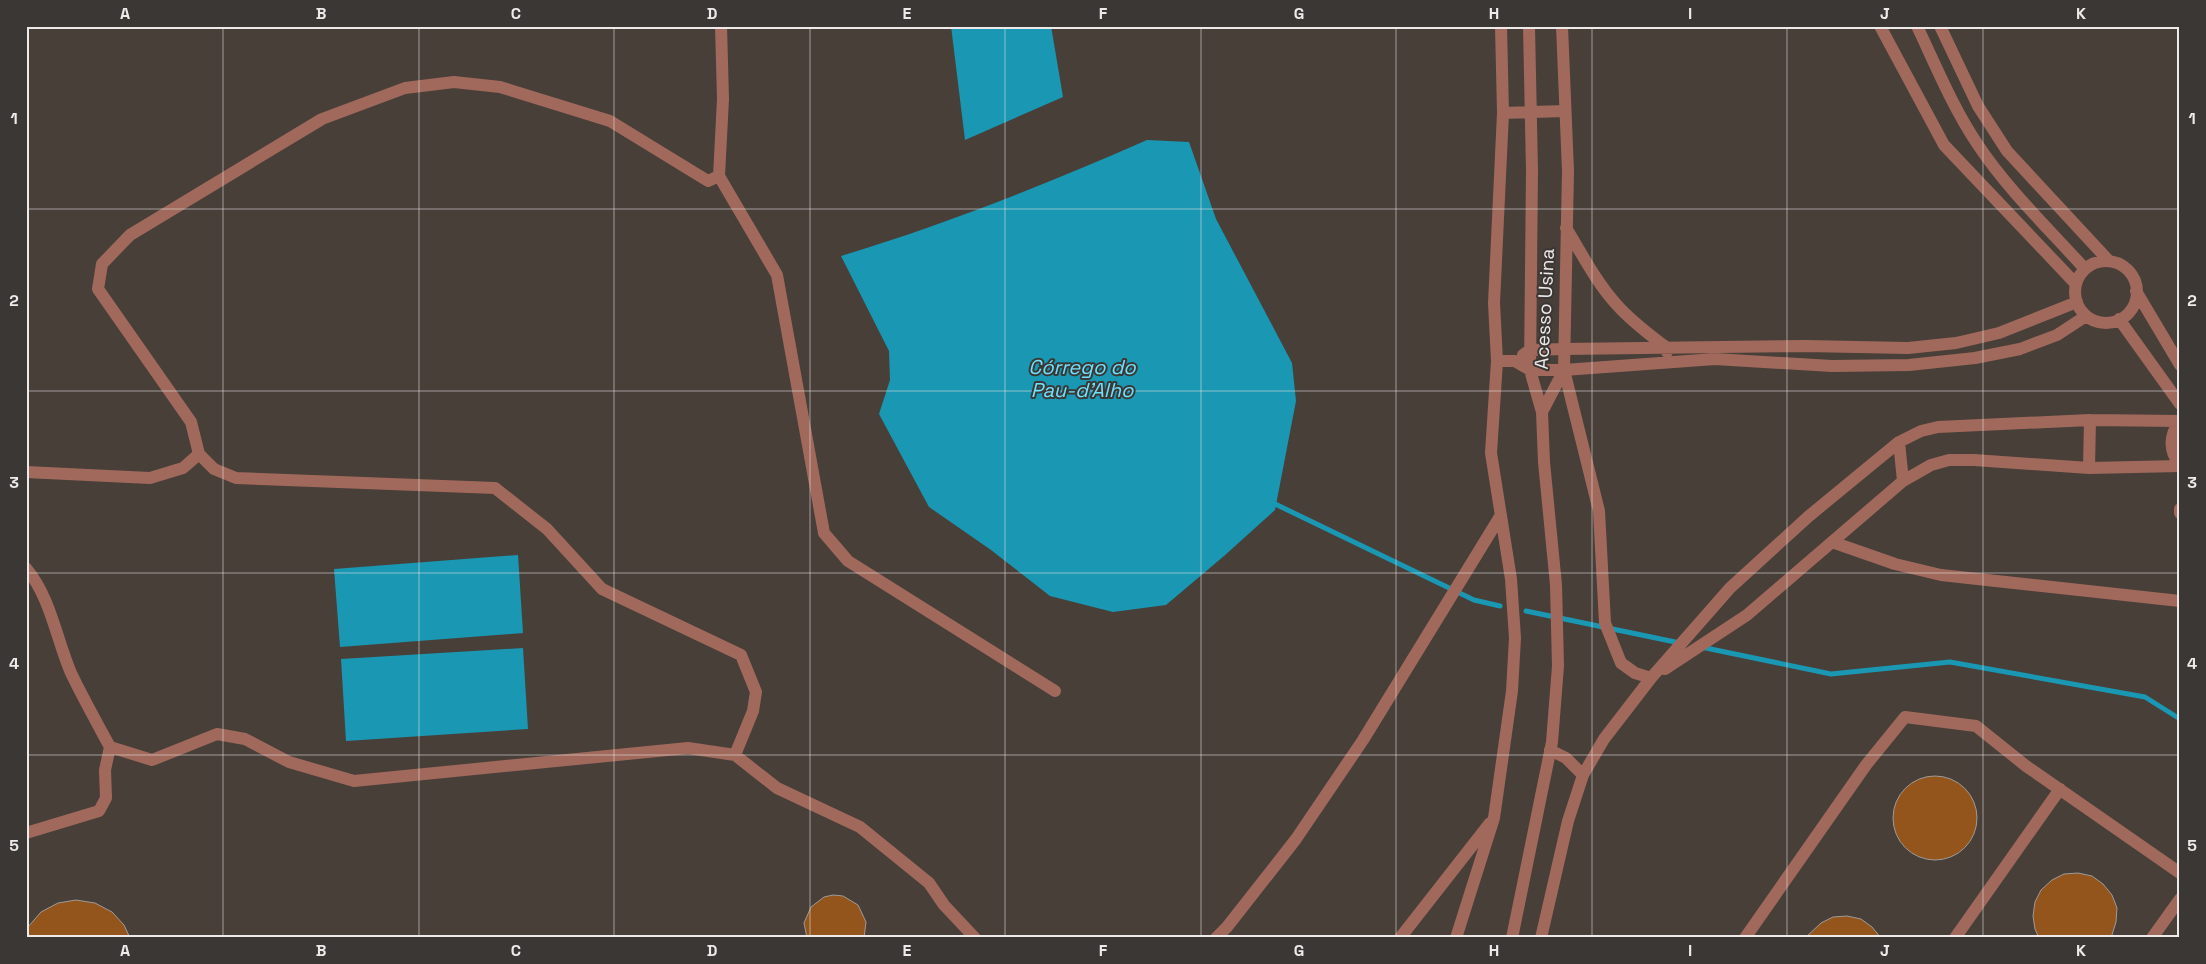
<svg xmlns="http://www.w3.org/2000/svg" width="2206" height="964" font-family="'Space Grotesk',sans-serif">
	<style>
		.built { fill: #483f39 }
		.water { fill: #1a97b2 }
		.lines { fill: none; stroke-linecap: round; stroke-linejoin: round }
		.stream { stroke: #1a97b2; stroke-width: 5 }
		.building { fill: #93551c; stroke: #9f9b98 }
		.minor { stroke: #a1695c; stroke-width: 12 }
		.grid { fill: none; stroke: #edeae9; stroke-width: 1; stroke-opacity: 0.55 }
		.labels { text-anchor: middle; stroke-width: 4; stroke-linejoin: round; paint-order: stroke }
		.street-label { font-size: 19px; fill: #edeae9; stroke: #3a3734 }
		.water-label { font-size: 20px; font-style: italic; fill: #70e0fc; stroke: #3a3734 }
		.neatline { fill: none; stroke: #edeae9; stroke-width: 2 }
		.grid-label { font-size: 16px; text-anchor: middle; font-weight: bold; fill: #edeae9 }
	</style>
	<rect width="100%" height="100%" fill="#3a3734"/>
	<path class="built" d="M26 26H2180V938H26Z"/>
	<path class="water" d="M951 26H1051L1063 97 965 140Z
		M1147 140 1189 142 1216 219 1292 363 1296 401 1275 510 1224 556 1166 605 1113 612 1050 596 991 550 929 507 879 414 890 380 889 351 841 256C946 224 1047 184 1147 140Z
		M518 555 523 633 340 647 334 569Z
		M523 648 528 729 346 741 341 659Z"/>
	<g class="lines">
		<path class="stream" d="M1271 502 1474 600 1500 606
			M1526 611 1680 643
			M1701 647 1831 674 1950 662 2145 697 2180 719"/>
	</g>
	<path class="building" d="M1893 818a42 42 0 1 1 84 0a42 42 0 1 1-84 0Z
		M2078 873 2092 876 2103 884 2112 895 2117 908 2116 922 2111 938H2039L2035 929 2033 916 2035 902 2041 890 2052 880 2064 874Z
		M833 895 843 896 858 905 866 922 864 938H807L804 923 811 907 824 897Z
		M76 900 95 903 112 912 124 925 130 938H26L28 927 41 912 58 903Z
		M1847 916 1861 919 1872 927 1881 938H1805L1821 923 1833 917Z"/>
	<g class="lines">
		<path class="minor" d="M721 26 723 99 719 176 708 181 610 121 500 87 454 82 405 88 322 119 130 235 102 264 98 289 191 422 199 454 214 469 236 478 495 488 547 529 602 589 741 655 756 692 753 711 735 755
			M1880 26 1944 145 2076 284
			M1917 26C1936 66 1953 108 1978 145 2008 190 2049 229 2085 269
			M1940 26 1978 106 2007 151 2109 261
			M1503 113 1565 111
			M719 176 777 275 824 533 848 561 1055 691
			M1566 228C1582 254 1596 282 1617 305 1632 322 1650 335 1667 348V352
			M2075 292a31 31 0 1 1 62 0a31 31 0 1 1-62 0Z
			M2136 291 2180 365
			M2119 319 2180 404
			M1523 355 1530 350 1564 349 1806 346 1908 348 1956 343 1999 333 2077 302
			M1497 361H1515L1530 370H1564L1715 359 1832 366 1909 365 1975 358 2020 349 2057 335 2086 316
			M1564 370 1599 511 1605 623 1621 663 1635 673 1651 678
			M1542 412 1564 370 1568 171 1562 26
			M2180 420C2169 436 2168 450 2180 465
			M1899 442 1903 481
			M2089 468 2090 420
			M26 472 150 478 183 468 199 454
			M2180 509V513
			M1832 542 1895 564 1941 575 2180 601
			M26 568C51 598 56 638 71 673 83 698 97 723 110 747L152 760 217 734 245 739 289 762 354 781 688 748 735 755 777 788 860 827 929 883 944 905 975 938
			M1665 669 1747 615 1903 481 1931 465 1949 460H1974L2089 468 2180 466
			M1550 750 1566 758 1583 775
			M26 833 99 811 106 798 105 770 110 747
			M1216 938 1227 927 1296 839 1363 740 1501 515
			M1400 938 1490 823
			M1456 938 1494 818 1512 691 1515 638 1511 579 1491 453 1497 361 1494 303 1503 113 1501 26
			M1512 938 1552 742 1558 666 1556 585 1544 462 1542 412 1530 370 1532 171 1529 26
			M1541 938 1568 821 1583 775 1604 739 1651 678 1730 588 1809 516 1899 442 1921 431 1938 427 2090 420 2179 421
			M1745 938 1866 765 1905 717 1976 726 2026 766 2180 873
			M1955 938 2060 789
			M2152 938 2180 899"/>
	</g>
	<path class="grid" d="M223 26V938M419 26V938M614 26V938M810 26V938M1005 26V938M1201 26V938M1396 26V938M1592 26V938M1787 26V938M1983 26V938M26 209H2180M26 391H2180M26 573H2180M26 755H2180"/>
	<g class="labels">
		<g class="street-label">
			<text transform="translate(1544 309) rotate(-87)" y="7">Acesso Usina</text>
		</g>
		<g class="water-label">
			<text x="1082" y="374">Córrego do<tspan x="1082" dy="23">Pau-d'Alho</tspan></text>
		</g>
	</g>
	<rect width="2206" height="964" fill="none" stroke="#3a3734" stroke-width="55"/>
	<rect x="28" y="28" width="2150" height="908" class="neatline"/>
	<g class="grid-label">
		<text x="125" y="19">A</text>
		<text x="321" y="19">B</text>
		<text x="516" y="19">C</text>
		<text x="712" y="19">D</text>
		<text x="907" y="19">E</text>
		<text x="1103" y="19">F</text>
		<text x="1299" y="19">G</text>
		<text x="1494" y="19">H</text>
		<text x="1690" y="19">I</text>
		<text x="1885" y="19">J</text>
		<text x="2081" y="19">K</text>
		<text x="14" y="124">1</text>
		<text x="2192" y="124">1</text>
		<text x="14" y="306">2</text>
		<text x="2192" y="306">2</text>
		<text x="14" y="488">3</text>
		<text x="2192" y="488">3</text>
		<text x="14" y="669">4</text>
		<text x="2192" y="669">4</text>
		<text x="14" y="851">5</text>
		<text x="2192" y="851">5</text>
		<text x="125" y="956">A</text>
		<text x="321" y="956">B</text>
		<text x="516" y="956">C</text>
		<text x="712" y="956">D</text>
		<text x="907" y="956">E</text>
		<text x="1103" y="956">F</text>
		<text x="1299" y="956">G</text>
		<text x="1494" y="956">H</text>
		<text x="1690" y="956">I</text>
		<text x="1885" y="956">J</text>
		<text x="2081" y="956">K</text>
	</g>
</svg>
